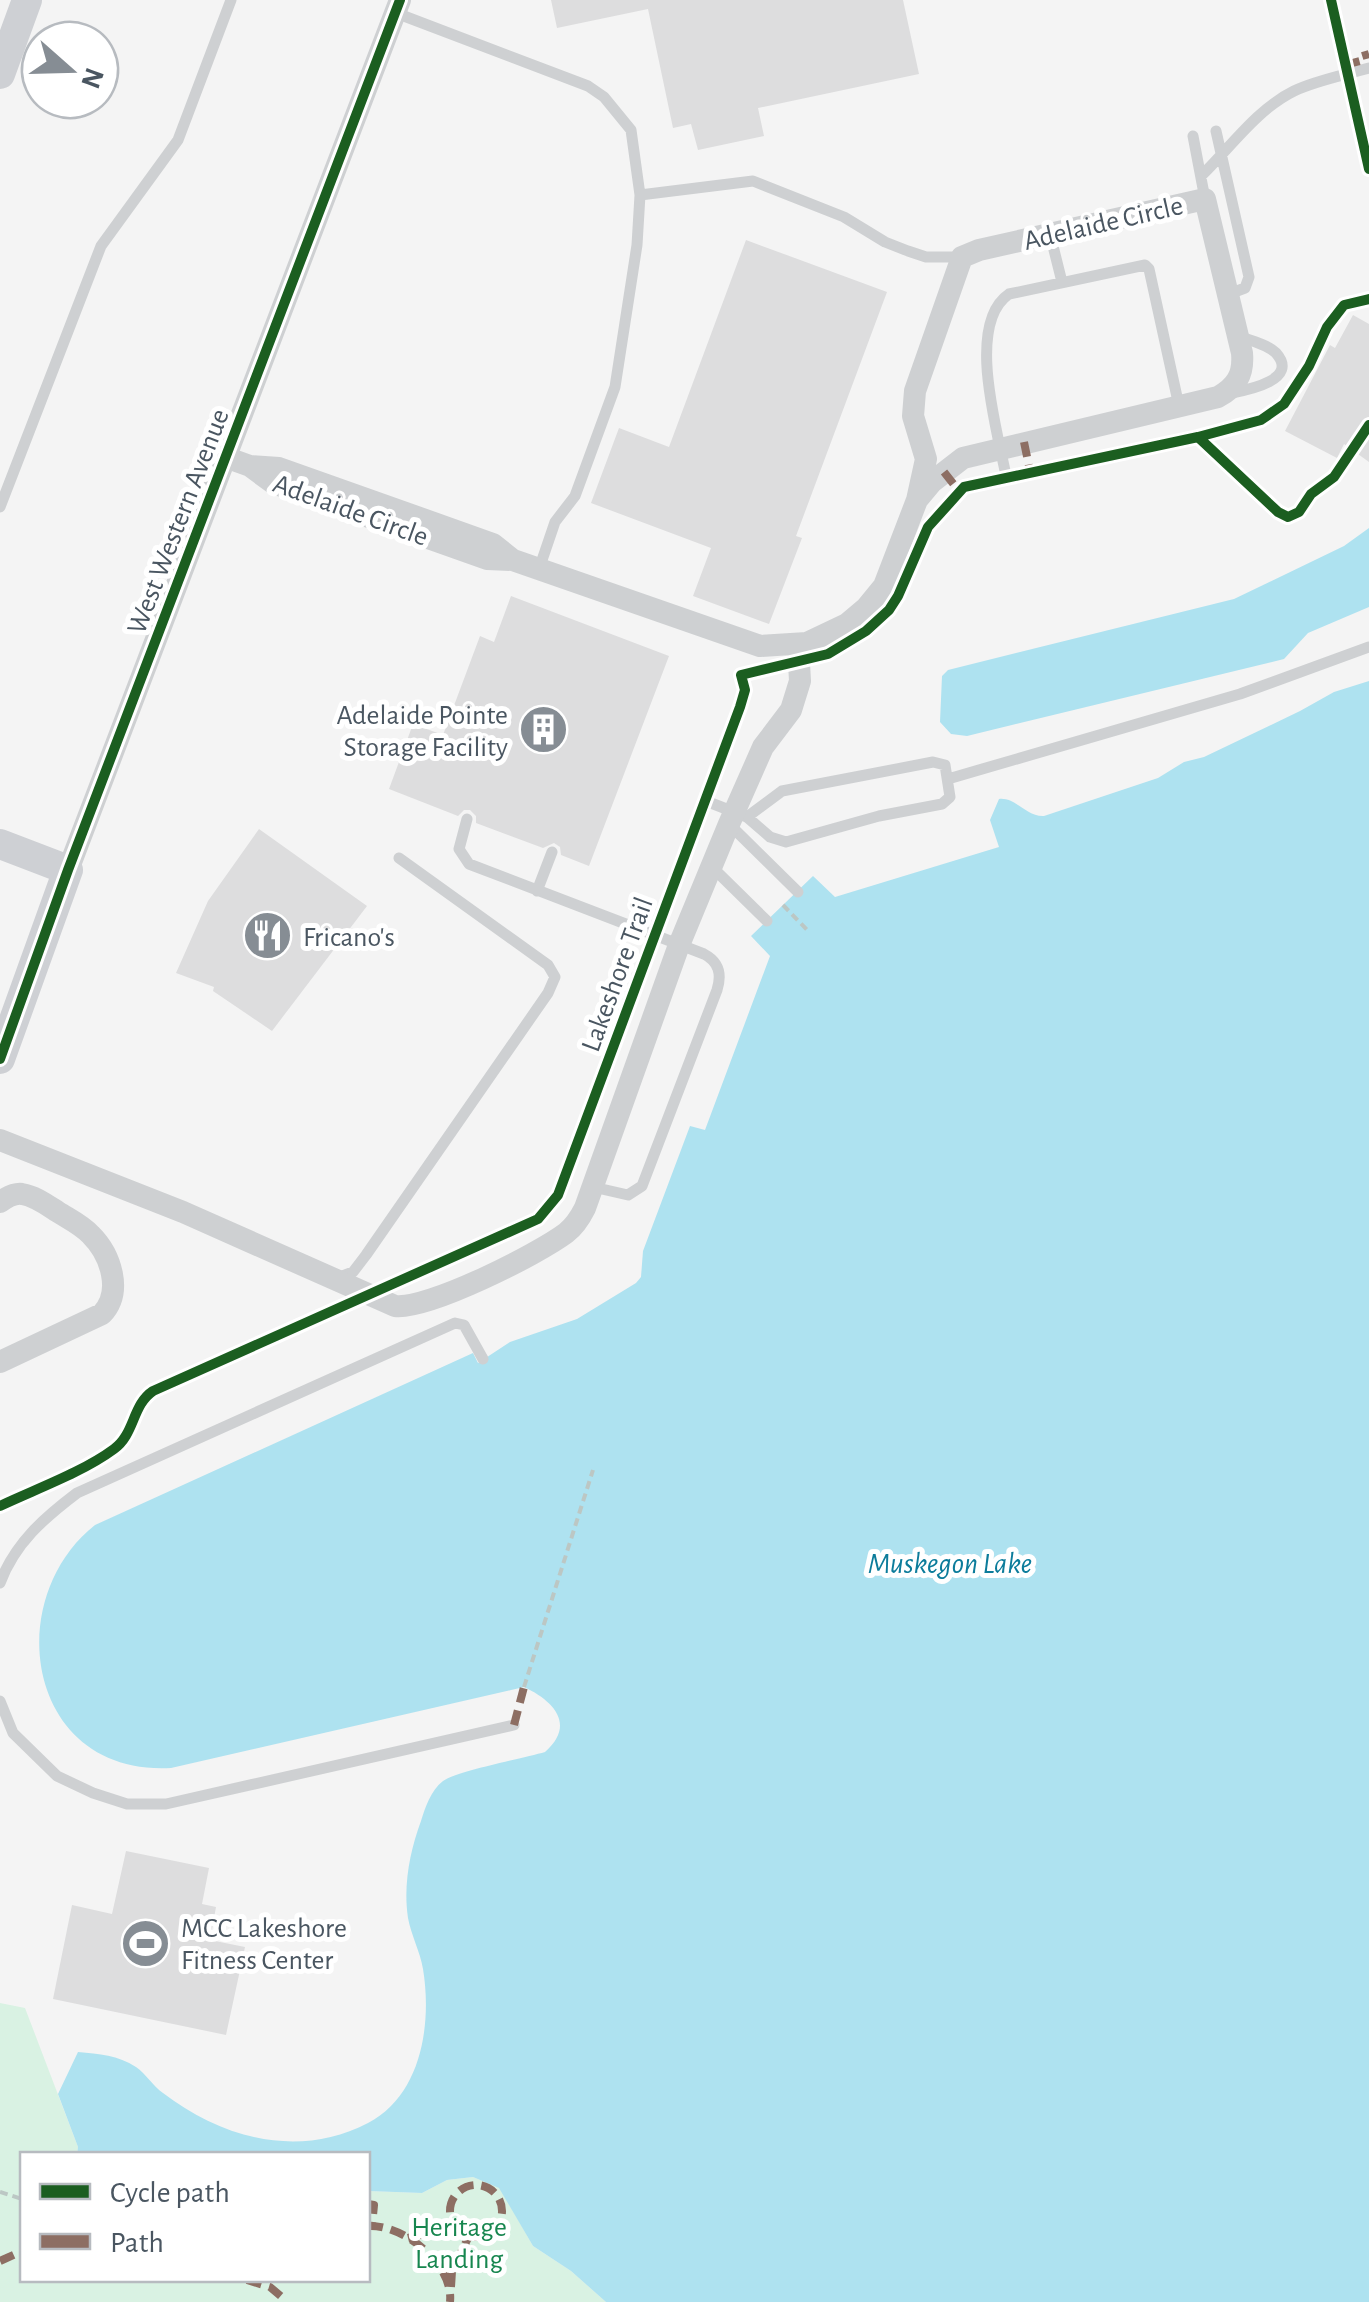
<svg xmlns="http://www.w3.org/2000/svg" width="1369" height="2302" font-family="'Alegreya Sans',sans-serif">
	<style>
		.green { fill: #d9f2e3 }
		.water { fill: #aee2f0 }
		.building { fill: #ddddde }
		.lines { fill: none; stroke-linecap: round; stroke-linejoin: round }
		.path { stroke: #bcc7c4; stroke-width: 4; stroke-dasharray: 8 5; stroke-linecap: butt }
		.lane { stroke: #ced0d2; stroke-width: 11 }
		.street { stroke: #ced0d2; stroke-width: 22 }
		.secondary { stroke: #ced0d4; stroke-width: 30 }
		.quiet { stroke: #8d6e63; stroke-width: 8; stroke-dasharray: 15 8; stroke-linecap: butt }
		.cycleway-casing { stroke: #fff; stroke-width: 16 }
		.cycleway { stroke: #1b5e20; stroke-width: 10 }
		.labels { text-anchor: middle; stroke-width: 10; stroke-linejoin: round; paint-order: stroke }
		.street-label { font-size: 28px; fill: #4a5661; stroke: #fff }
		.poi-label { font-size: 28px; fill: #4a5661; stroke: #fff; text-anchor: start }
		.park-label { font-size: 28px; fill: #17864f; stroke: #fff }
		.water-label { font-size: 30px; font-style: italic; fill: #0c7c9b; stroke: #fff }
	</style>
	<rect width="100%" height="100%" fill="#f4f4f4"/>
	<path class="green" d="M0 2003 25 2008 78 2147 77 2154H22V2280H368V2191L422 2193 447 2180 473 2177 500 2188 533 2246 571 2271 606 2302H0Z"/>
	<path class="water" d="M1369 528V607L1308 633 1284 659 967 736 951 734 940 722 942 676 948 670 1234 599 1344 546Z
		M1369 681V2302H606L571 2271 533 2246 499 2188 473 2177 447 2180 422 2193 368 2191V2154H77L78 2147 58 2094 78 2052C99 2054 118 2055 136 2067 146 2074 153 2086 163 2093 223 2139 299 2159 368 2123 422 2095 432 2023 423 1969 420 1951 411 1935 408 1918 403 1885 410 1851 421 1821 425 1808 431 1790 443 1781 458 1771 524 1758 545 1752 576 1725 554 1701 524 1687L171 1768C27 1776 0 1600 95 1525L473 1353 478 1363 510 1342 577 1319 636 1283 641 1277 643 1251 690 1126 705 1130 770 956 751 936 813 876 835 897 999 847 990 820 999 799C1016 797 1026 817 1044 816L1158 778 1184 762 1204 757 1300 711 1334 692Z"/>
	<path class="building" d="M551 0H903L919 74 758 108 764 136 698 150 691 124 673 128 648 9 557 28Z
		M746 240 887 292 796 536 802 538 769 624 693 596 711 548 591 503 619 428 669 447Z
		M1353 315 1369 324V462L1344 444 1337 458 1285 431 1330 345 1335 348Z
		M511 596 669 656 589 866 561 855 560 847 554 843 543 848 476 823V816L470 810H464L458 816 389 789 413 724 443 735 480 636 494 642Z
		M259 829 367 906 272 1031 213 991 214 987 176 973 208 901Z
		M126 1851 209 1868 202 1904 216 1907 210 1940 245 1947 226 2035 53 1999 72 1905 112 1914Z"/>
	<g class="lines">
		<path class="path" d="M783 905 810 933
			M524 1687 593 1470
			M0 2192 22 2199"/>
		<path class="lane" d="M396 13 588 86 604 97 631 130 640 195 637 245 615 387 575 496 555 522 539 569
			M1216 131 1249 277 1245 288 1229 294
			M1193 136 1205 199
			M1201 176C1230 148 1257 109 1294 91 1317 80 1345 75 1369 68
			M640 195 753 181 844 217 885 242 908 251 926 257H962
			M1050 234 1062 282
			M1232 393C1247 390 1300 380 1276 353 1267 344 1249 340 1238 336
			M1006 476C998 432 965 324 1009 294L1145 265 1149 269 1179 406
			M0 507 101 246 178 140 231 0
			M948 779 1240 694 1369 647
			M711 803 747 817 770 837 786 842 879 816 942 804 950 797 945 765 933 762 782 791 747 817
			M467 819 459 849 469 864 704 954C719 962 722 974 717 990L642 1186 628 1195 593 1187
			M729 824 798 892
			M712 867 767 921
			M537 891 552 852
			M337 1278 353 1272 366 1255 548 993 555 977 548 965 399 858
			M0 1583C15 1543 44 1518 77 1493L455 1323 464 1325 483 1359
			M0 1701 13 1733 57 1776 93 1793 127 1804H166L514 1725"/>
		<path class="street" d="M225 457 250 466 279 468 493 544 513 560 760 646 807 643 847 624 866 608 884 586 917 500 926 459 913 416 915 391 962 257 979 250 1205 199 1242 353C1244 375 1236 387 1218 397L963 458 932 482 917 500
			M250 466 273 483 487 559 513 560
			M68 870 400 0
			M0 1140 183 1212 395 1306C428 1310 538 1254 566 1233 575 1226 580 1218 585 1208L679 945 729 824 763 747 791 710 800 681 798 645
			M0 1202C7 1197 14 1193 22 1194 35 1196 47 1205 58 1212 69 1219 82 1225 91 1235 111 1255 123 1292 102 1314L0 1362"/>
		<path class="secondary" d="M0 74 27 0
			M0 844 68 870 0 1059"/>
		<path class="quiet" d="M1345 65 1360 61 1359 57 1369 54
			M1024 442 1030 471
			M944 472 959 491
			M514 1725 524 1687
			M450 2211a26 26 0 1 1 52 0a26 26 0 1 1-52 0Z
			M368 2204 374 2205 372 2226
			M368 2226C403 2224 454 2264 450 2302
			M408 2238 432 2232 452 2222
			M0 2261 22 2251
			M247 2280 270 2287 283 2298
			M451 2287 452 2271 469 2236"/>
		<defs>
			<path id="cycleway" d="M1331 0 1369 169
				M1198 437 1278 512 1288 517 1299 512 1311 494 1334 477 1369 425
				M0 1059 68 870 400 0
				M0 1506C36 1489 83 1472 114 1449 135 1434 132 1405 153 1391L538 1219 558 1195 740 707 745 690 741 675 828 654 866 631 889 610 898 596 928 527 964 487 1198 437 1261 420 1284 404 1309 366 1327 327 1344 305 1369 299"/>
		</defs>
		<use href="#cycleway" class="cycleway-casing"/>
		<use href="#cycleway" class="cycleway"/>
	</g>
	<defs>
		<symbol id="building-disc" viewBox="-11 -11 22 22"><circle r="9.5" fill="#868d94" stroke="#fff"/><path d="M-4-6H4V6H1V3H-1V6H-4ZM-2.5-4.3h1.7v1.8h-1.7ZM.8-4.3h1.7v1.8H.8ZM-2.5-1h1.7V.8h-1.7ZM.8-1h1.7V.8H.8Z" fill="#fff"/></symbol>
		<symbol id="restaurant-disc" viewBox="-11 -11 22 22"><circle r="9.5" fill="#868d94" stroke="#fff"/><path d="M-5-6h1v4h1v-4h1v4h1v-4h1v5L-1.5 .5V6h-2V.5L-5-1ZM5-6V6H3V1.5H1.5Q1.5-4 5-6Z" fill="#fff"/></symbol>
		<symbol id="stadium-disc" viewBox="-11 -11 22 22"><circle r="9.5" fill="#868d94" stroke="#fff"/><path d="M0-5a6.5 5 0 1 0 0 10a6.5 5 0 1 0 0-10ZM-3.5-1.8h7v3.6h-7Z" fill="#fff"/></symbol>
	</defs>
	<g fill-rule="evenodd">
		<use href="#building-disc" x="516" y="702" width="55" height="55"/>
		<use href="#restaurant-disc" x="240" y="908" width="55" height="55"/>
		<use href="#stadium-disc" x="118" y="1916" width="55" height="55"/>
	</g>
	<g class="labels">
		<g class="street-label">
			<text transform="translate(1103 222) rotate(-13)" y="10">Adelaide Circle</text>
			<text transform="translate(351 509) rotate(20)" y="10">Adelaide Circle</text>
			<text transform="translate(177 521) rotate(-69)" y="10">West Western Avenue</text>
			<text transform="translate(616 974) rotate(-70)" y="10">Lakeshore Trail</text>
		</g>
		<g class="poi-label">
			<text x="508" y="724" text-anchor="end">Adelaide Pointe<tspan x="508" dy="32">Storage Facility</tspan></text>
			<text x="303" y="946">Fricano's</text>
			<text x="181" y="1937">MCC Lakeshore<tspan x="181" dy="32">Fitness Center</tspan></text>
		</g>
		<g class="park-label">
			<text x="459" y="2236">Heritage<tspan x="459" dy="32">Landing</tspan></text>
		</g>
		<g class="water-label">
			<text x="950" y="1573">Muskegon Lake</text>
		</g>
	</g>
	<rect x="20" y="2152" width="350" height="130" fill="#ffffff" stroke="#b7bbc0" stroke-width="2.5"/>
	<rect x="40" y="2184" width="50" height="15" fill="#1b5e20" stroke="#b7bbc0" stroke-width="2.5"/>
	<text x="110" y="2202" font-size="30" fill="#4a5661">Cycle path</text>
	<rect x="40" y="2234" width="50" height="15" fill="#8d6e63" stroke="#b7bbc0" stroke-width="2.5"/>
	<text x="110" y="2252" font-size="30" fill="#4a5661">Path</text>
	<g transform="translate(70 70) rotate(110)"><circle r="48" fill="#ffffff" stroke="#b7bbc0" stroke-width="2.5"/>
	<path d="M0-8L18 38L0 25L-18 38Z" fill="#868d94"/>
	<text y="-15" font-size="28" font-weight="bold" text-anchor="middle" fill="#4a5661">N</text>
	</g>
</svg>
